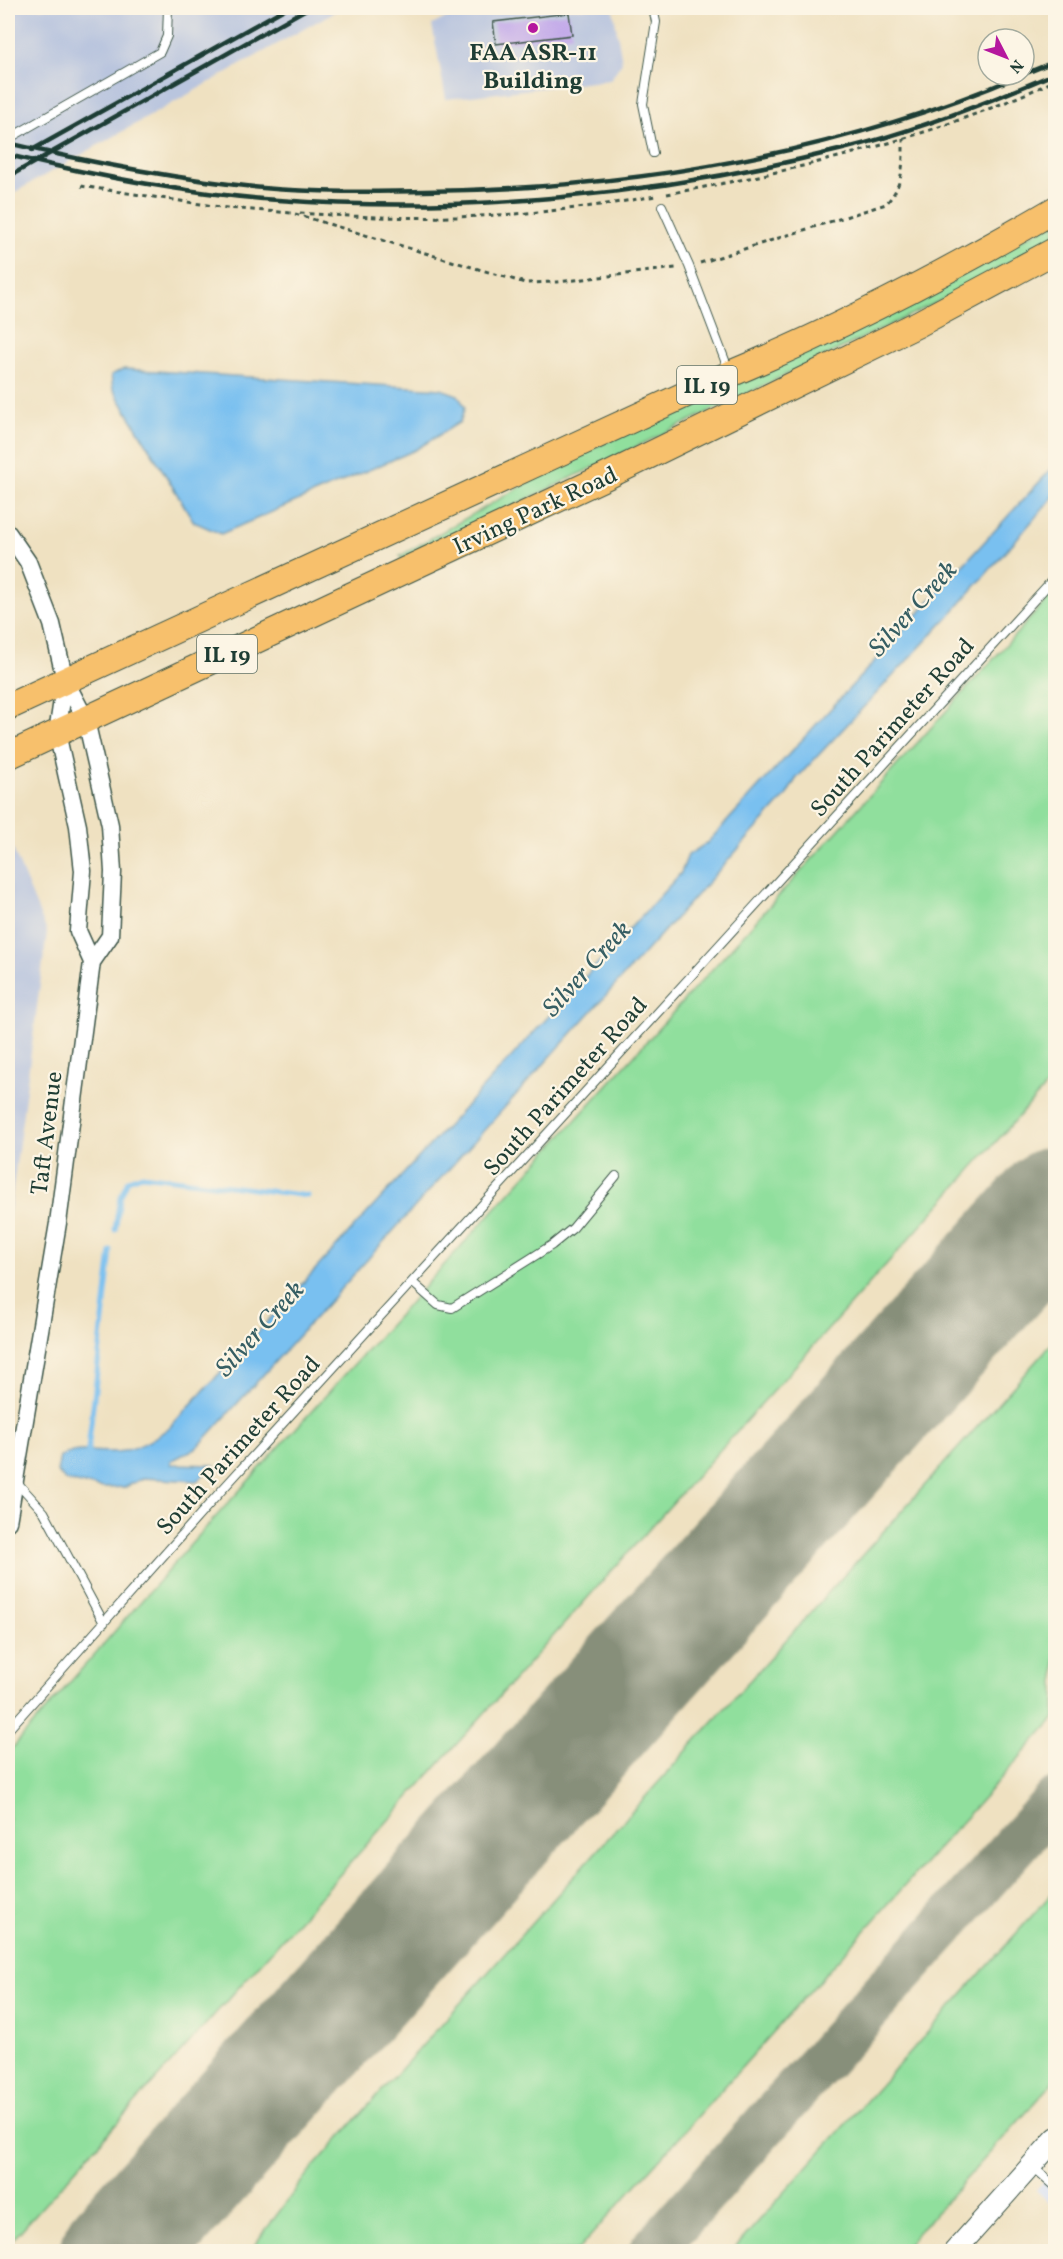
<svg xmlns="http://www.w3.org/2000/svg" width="1063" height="2259" font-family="Vollkorn,serif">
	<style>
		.built { fill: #cedbfa }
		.industrial { fill: #b9c5de }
		.green { fill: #90df9d; stroke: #588e68; stroke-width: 1.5 }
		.water { fill: #79c0f0; stroke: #4c7e92; stroke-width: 1.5 }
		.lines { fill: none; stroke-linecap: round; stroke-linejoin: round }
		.stream { stroke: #79c0f0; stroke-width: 5 }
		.taxiway { stroke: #878f7a; stroke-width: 46 }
		.runway { stroke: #878f7a; stroke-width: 117 }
		.building { fill: #bca1ea }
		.service-casing { stroke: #3e5649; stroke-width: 10 }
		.minor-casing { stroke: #3e5649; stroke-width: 19 }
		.tertiary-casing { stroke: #3e5649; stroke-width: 23 }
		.primary-casing { stroke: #3e5649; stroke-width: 28 }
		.path { stroke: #3e5649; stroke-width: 3; stroke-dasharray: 4.5 4.5; stroke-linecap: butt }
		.service { stroke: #fff; stroke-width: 8 }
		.minor { stroke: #fff; stroke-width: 16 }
		.tertiary { stroke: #fff; stroke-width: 21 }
		.primary { stroke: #f7c06c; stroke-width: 26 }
		.rail { stroke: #1f3d34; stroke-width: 4.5 }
		.poi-dot { fill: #b5179e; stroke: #fcf5e5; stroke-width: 2 }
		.labels { text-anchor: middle; stroke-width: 4.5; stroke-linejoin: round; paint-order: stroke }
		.shield { fill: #fcf5e5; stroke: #617469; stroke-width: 1.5 }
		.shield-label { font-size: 22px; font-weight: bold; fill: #1f3d34 }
		.poi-label { font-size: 24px; font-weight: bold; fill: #1f3d34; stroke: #fcf5e5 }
		.street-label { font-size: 24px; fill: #1f3d34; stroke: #fcf5e5 }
		.water-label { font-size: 26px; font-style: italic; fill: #365e63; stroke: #fcf5e5 }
	</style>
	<rect width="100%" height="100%" fill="#fcf5e5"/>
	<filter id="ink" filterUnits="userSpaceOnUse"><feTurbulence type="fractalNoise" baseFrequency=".0167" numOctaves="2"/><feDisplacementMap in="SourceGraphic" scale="12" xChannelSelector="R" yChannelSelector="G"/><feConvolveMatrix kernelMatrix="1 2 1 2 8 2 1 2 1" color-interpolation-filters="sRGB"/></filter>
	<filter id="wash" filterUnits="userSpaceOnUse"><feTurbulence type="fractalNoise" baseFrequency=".008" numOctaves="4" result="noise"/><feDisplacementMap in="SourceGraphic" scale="24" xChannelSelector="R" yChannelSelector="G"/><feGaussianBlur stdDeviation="1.35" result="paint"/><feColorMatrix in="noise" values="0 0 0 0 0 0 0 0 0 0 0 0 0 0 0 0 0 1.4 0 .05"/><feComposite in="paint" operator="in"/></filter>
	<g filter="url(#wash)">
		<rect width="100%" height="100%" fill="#efe1c1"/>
		<path class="built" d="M1055 2169V2208L1036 2190Z"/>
		<path class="industrial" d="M8 8H341L8 196Z
			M465 8H613L622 62 610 80 446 99 432 25Z
			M8 837 47 932 8 1225Z"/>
		<path class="green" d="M1055 223V236L950 296 402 559 400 556 557 466Z
			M1055 591V1076L8 2245V1753L192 1543Z
			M1055 1340V1718L577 2251H250L308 2173Z
			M1055 1890 1056 2072 1052 2084 901 2251H732Z"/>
		<path class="water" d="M124 369 441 389 458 395 465 407 460 422 415 450 221 534 194 522 113 389 111 375Z
			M1055 465V495L952 613 796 779 786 796 198 1447 171 1461V1464L214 1465 197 1481 143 1478 126 1487 104 1488 66 1481 57 1472 60 1457C79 1445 102 1455 124 1451 141 1447 156 1438 170 1427L681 873 688 855 707 843 720 829Z"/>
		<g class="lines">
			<path class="stream" d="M115 1230 120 1198 128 1180 142 1175 308 1196
				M87 1458 111 1251"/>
			<path class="taxiway" d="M131 2252 204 2156
				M651 2252 1056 1800"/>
			<path class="runway" d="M119 2252 1056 1205"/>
		</g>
		<g id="blocks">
			<path class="building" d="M569 13 572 35 496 44 493 22Z"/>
		</g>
	</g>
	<g filter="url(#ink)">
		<use href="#blocks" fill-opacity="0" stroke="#3e5649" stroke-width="1.5"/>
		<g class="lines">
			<defs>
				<path id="service" d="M8 139 160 52 167 36 168 8
					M653 153 643 104 656 22 653 8
					M662 206 689 266 729 371
					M412 1282 438 1305 452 1308 552 1245 573 1228 616 1176
					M15 1480 44 1512 104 1623
					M8 1730 221 1491 1056 576
					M1031 2165 1056 2187"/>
				<path id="minor" d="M8 533 28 562 52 624 65 680 86 720 110 825 113 872 110 936 92 962 58 1223 8 1522
					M65 680 57 733 78 826 83 871 78 931 92 962"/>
				<path id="tertiary" d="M954 2252 1056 2138"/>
				<path id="primary" d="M8 707 730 374C843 327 950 271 1056 209
					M8 756 609 475 918 324 1056 250"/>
			</defs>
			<use href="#service" class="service-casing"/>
			<use href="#minor" class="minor-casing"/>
			<use href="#tertiary" class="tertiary-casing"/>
			<use href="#primary" class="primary-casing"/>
			<path class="path" d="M81 186 227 208 292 213 525 283 558 282 676 268
				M667 194C800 170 933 138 1056 80
				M300 213C419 222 537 218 655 196
				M700 263 886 204C904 184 903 165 903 139"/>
			<use href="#service" class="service"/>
			<use href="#minor" class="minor"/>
			<use href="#tertiary" class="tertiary"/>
			<use href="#primary" class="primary"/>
			<path class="rail" d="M1024 74 1056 61
				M8 143C92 163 177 179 263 188 316 193 371 192 424 191 628 189 834 155 1022 75
				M32 150 286 8
				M8 155C96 176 187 194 278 200 467 214 660 195 843 149 916 131 987 103 1056 73
				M8 177 308 8"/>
		</g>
	</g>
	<circle class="poi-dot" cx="533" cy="28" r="6"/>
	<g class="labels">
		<g class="shield">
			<rect x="677" y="366" width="60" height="38" rx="4.5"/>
			<rect x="197" y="635" width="60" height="38" rx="4.5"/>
		</g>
		<g class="shield-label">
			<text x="707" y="393">IL 19</text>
			<text x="227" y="662">IL 19</text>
		</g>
		<g class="poi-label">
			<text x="533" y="60">FAA ASR-11<tspan x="533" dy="28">Building</tspan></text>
		</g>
		<g class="street-label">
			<text transform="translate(535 510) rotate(-25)" y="8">Irving Park Road</text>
			<text transform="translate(892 727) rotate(-48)" y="8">South Parimeter Road</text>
			<text transform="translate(565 1086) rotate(-48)" y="8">South Parimeter Road</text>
			<text transform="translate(46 1133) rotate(-83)" y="8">Taft Avenue</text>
			<text transform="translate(238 1445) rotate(-48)" y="8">South Parimeter Road</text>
		</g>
		<g class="water-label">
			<text transform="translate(912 608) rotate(-48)" y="9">Silver Creek</text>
			<text transform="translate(586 968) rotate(-48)" y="9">Silver Creek</text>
			<text transform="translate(259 1328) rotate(-48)" y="9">Silver Creek</text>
		</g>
	</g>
	<rect width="1063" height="2259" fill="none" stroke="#fcf5e5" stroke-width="30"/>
	<g transform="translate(1006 57) rotate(132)"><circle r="28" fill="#fcf5e5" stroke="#a4ab9e" stroke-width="1.5"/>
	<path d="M0-4.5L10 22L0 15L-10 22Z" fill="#b5179e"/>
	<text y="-9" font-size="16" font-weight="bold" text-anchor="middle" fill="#1f3d34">N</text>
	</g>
</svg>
